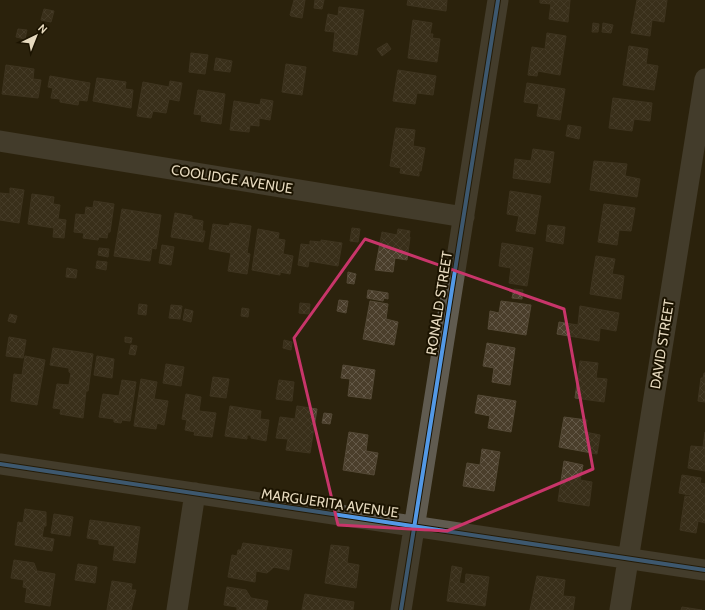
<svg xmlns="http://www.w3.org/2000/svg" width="705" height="610" font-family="Cabin,sans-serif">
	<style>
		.building { fill: url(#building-cross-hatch); stroke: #544936 }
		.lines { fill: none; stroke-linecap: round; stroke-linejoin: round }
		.minor { stroke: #605b50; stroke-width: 21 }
		.cycleway-casing { stroke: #1b1300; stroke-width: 6 }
		.cycleway { stroke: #5399e6; stroke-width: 4 }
		.marked { fill: none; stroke: #c8356a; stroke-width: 3; stroke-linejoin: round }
		.labels { text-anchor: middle; stroke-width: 4; stroke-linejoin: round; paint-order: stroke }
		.street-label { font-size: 14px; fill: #e7dabf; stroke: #1b1300 }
	</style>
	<defs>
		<pattern id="building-cross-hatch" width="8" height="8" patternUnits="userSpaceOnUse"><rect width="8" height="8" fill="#4a3e2b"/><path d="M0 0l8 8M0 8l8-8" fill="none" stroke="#645948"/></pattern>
	</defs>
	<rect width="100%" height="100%" fill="#2c230d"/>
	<path class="building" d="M294 0H305L302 18 291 16 290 15Z
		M315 0H324L322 9 314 8Z
		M408 0H447L446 11 407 5Z
		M540 0H570L568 22 549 19 551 4 540 3Z
		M637 0H667L664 22 652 20 650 36 631 33Z
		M339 7 364 10 357 55 333 51 335 32 325 31 328 14 338 16Z
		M44 9 54 11 51 22 41 20Z
		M413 20 432 23 430 34H433L432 38 440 39 437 62 408 58Z
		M593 23 599 24 598 32H592Z
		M603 23 613 25 611 33 602 32Z
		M18 29 27 30 25 39 16 37Z
		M547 33 566 36 560 75 538 71 537 76 528 75 532 47 545 49Z
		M387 43 391 49 382 56 377 49Z
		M629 46 648 49 646 64 658 66 654 90 623 85Z
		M191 53 208 55 205 74 189 72Z
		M216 58 232 61 230 72 214 70Z
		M286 64 306 67 302 95 282 92Z
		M6 65 34 69 33 79 41 80 38 98 2 94Z
		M398 70 436 76 433 95 417 93 415 104 393 101Z
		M50 76 90 83 87 101 79 100 78 105 60 102V99L51 98 53 88 48 87Z
		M97 78 126 82 125 89 133 90 131 108 93 101Z
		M170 81 182 83 179 101 169 99 166 113 153 111 151 118 137 116 143 82 169 87Z
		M527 83 565 89 560 120 537 116 539 104 524 102Z
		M198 90 225 94 221 124 201 121 202 115 194 114Z
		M613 98 652 103 650 121 634 119 632 131 609 128Z
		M261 99 273 101 270 120 259 118V126L250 125 249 132 230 130 234 101 260 105Z
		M568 125 581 127 579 139 566 136Z
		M396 128 415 130 413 146 425 148 421 171H419V176L400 173 401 168 390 166Z
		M533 149 554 152 550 183 513 178 515 159 531 161Z
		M594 161 627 164 625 176 640 179 637 197 590 190Z
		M10 188 24 190 19 223 0 220V193L10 194Z
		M510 191 541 196 535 234 516 231 519 216 507 214Z
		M32 194 54 197 53 204 60 205 58 219 66 220 64 238 53 237 54 228 28 224Z
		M94 201 114 204 110 232H108L107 238 99 237 98 240 83 238 84 233 74 232 76 214 85 215 86 207 93 208Z
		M604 204 635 208 631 231 619 230 617 245 598 242Z
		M122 209 161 215 156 249 152 248 150 261 114 256Z
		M175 213 192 216V219L203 221 202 231H205L203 242 171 237Z
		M230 223 251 226 247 253 250 254 247 274 228 271 231 253 209 249 213 224 229 226Z
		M548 225 565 227 563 244 546 241Z
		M352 228 360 229 358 242 350 241Z
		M258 229 279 233 278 239 285 240 283 254 293 256 290 274 280 272V275L252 270Z
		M398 229 410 231 409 237H410L407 260 395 258 393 272 375 270 382 232 397 235Z
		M321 240 342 243 338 266 309 261 308 267 298 265 301 244 310 245V241L321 242Z
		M502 243 533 248 527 286 509 283 511 268 499 266Z
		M162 245 174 247 171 265 159 263Z
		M99 248 109 249 108 257 98 255Z
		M596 256 615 259 612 274 624 276 621 299 590 294Z
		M97 261 107 262 106 270 96 268Z
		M67 268 77 270 76 278 66 277Z
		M348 272 356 274 354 284 347 283Z
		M514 289 523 290 522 299 512 298Z
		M368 290 388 293V299L384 298 383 301 367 298Z
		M339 300 348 301 346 313 337 311Z
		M370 301 388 304 386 319 398 322 394 345 363 339Z
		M501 301 531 305 526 335 488 329 490 311 499 313Z
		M300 303 310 304 309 314 299 313Z
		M139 304 147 305 146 315 138 314Z
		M171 305 182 306 180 319 169 318Z
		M580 306 619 313 616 331 600 328 599 341 557 334 559 322 578 325Z
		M242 308 249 309 248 317 241 316Z
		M185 309 193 311 191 322 183 320Z
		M10 314 17 316 15 323 8 321Z
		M9 337 26 340 23 358 6 356Z
		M125 337 132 338 131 343 125 342Z
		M284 340 292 342 291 350 283 348Z
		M487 343 515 348 510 385 492 382 494 368 483 366Z
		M131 345 137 346 135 355 129 354Z
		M53 348 93 354 88 391H86L83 418 60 414 61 409 53 408 57 384 69 385 71 373 69 372V368L50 365Z
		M25 356 45 360 37 405 11 401 14 374 22 375Z
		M97 356 114 359 112 378 94 375Z
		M580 361 598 363 596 378 607 379 604 402 575 398Z
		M166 364 184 367 181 386 163 383Z
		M343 365 375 370 371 399 348 396 350 379 341 378Z
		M704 373H705V402L698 401 701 378H703Z
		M213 377 229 379 226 398 210 396Z
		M141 379 157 382 154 399 168 401 164 425 157 423 156 429 134 426Z
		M122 380 136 382 130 421 122 420 121 423 114 422V419L99 417 103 394 119 396Z
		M279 380 294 382 292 401 276 399Z
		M186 394 201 397 199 411 216 413 212 437 194 435 195 432 185 430 187 420 182 419Z
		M478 395 516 401 511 432 488 428 490 416 475 413Z
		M230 406 261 411 260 419 269 420 266 441 251 438V435H247V439L225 436Z
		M297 406 317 409 310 453 286 450 288 439 276 438 280 417 295 419Z
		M324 413 332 414 330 424 322 423Z
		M564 417 587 420 585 432 600 435 597 454 559 447Z
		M349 432 368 435 366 451 378 453 374 475 343 470Z
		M705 432V471L688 468 691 446 703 447Z
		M482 449 500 452 494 491 463 486 467 463 480 465Z
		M564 461 583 465 580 480 592 482 589 506 558 501Z
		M682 475 701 478 700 483 705 484V523L698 521 696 533 680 530 685 496 695 497V496L679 493Z
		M25 509 46 512V526H44L42 537 54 539 52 551 15 545 18 522 23 523Z
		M54 514 73 517 70 536 51 533Z
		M90 520 140 527 135 563 113 560 115 546 99 544V540L87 538Z
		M243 543 292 550 289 570 274 567 267 573 256 571 255 582 228 577 232 555 237 556 238 550H241Z
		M331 545 349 547 347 563 359 565 356 588 325 583Z
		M14 560 34 563 37 571 55 574 50 606 25 602 27 588 23 587 24 580 11 578Z
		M78 564 97 567 95 583 75 580Z
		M452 566 462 568 459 583 465 584 466 574 489 577 485 606 447 601Z
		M537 576 565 580 563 596 575 597 573 610H530Z
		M112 581 132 584 131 590H136L131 610H107Z
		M227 587 246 590 251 598 268 601 266 610H237V607L224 605Z
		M305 594 354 602 353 610H302Z
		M682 607 702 610H681Z"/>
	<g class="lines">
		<path class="minor" d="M0 141 464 217
			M0 464 705 570
			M177 610 195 493
			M401 610 498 0
			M620 610 705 79"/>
		<defs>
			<path id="cycleway" d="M0 464 705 570
				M401 610 498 0"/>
		</defs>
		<use href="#cycleway" class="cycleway-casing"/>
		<use href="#cycleway" class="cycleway"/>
	</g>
	<path d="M0 0H705V610H0ZM365 239 564 309 593 469 447 531 338 525 294 338Z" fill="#2c230d" fill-opacity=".55" fill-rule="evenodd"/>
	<path class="marked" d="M365 239 564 309 593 469 447 531 338 525 294 338Z"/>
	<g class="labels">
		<g class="street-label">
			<text transform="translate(232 179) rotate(9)" y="5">COOLIDGE AVENUE</text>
			<text transform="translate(439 303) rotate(-81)" y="5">RONALD STREET</text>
			<text transform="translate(662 344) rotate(-81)" y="5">DAVID STREET</text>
			<text transform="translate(330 503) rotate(8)" y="5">MARGUERITA AVENUE</text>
		</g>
	</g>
	<g transform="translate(36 36) rotate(43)" stroke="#1b1300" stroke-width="3" paint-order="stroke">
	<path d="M0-3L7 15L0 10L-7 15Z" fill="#e7dabf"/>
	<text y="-6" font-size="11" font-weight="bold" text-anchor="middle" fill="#e7dabf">N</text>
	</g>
</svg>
